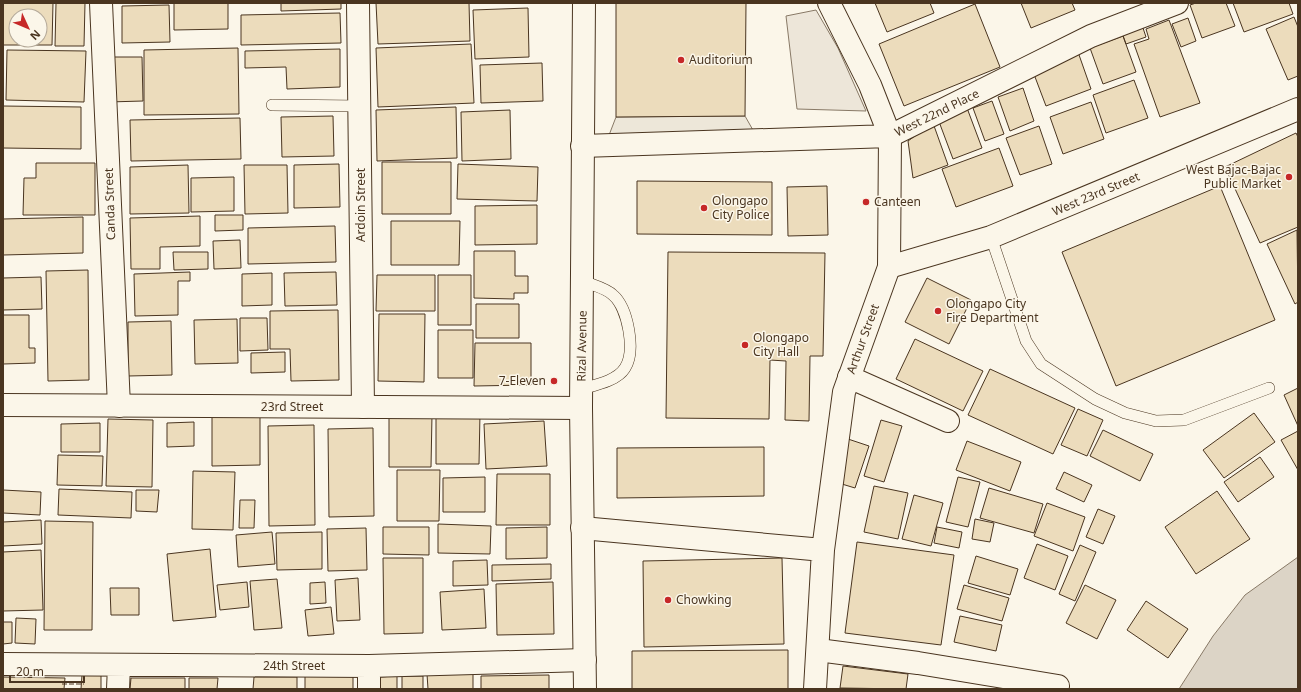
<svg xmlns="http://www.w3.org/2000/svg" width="1301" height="692" font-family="'Noto Sans',sans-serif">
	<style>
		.green { fill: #ede6d9; stroke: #887966 }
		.parking { fill: #ede7d9; stroke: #887966 }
		.water { fill: #dcd4c6; stroke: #887966 }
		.building { fill: #ecdcbc; stroke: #4a3520; fill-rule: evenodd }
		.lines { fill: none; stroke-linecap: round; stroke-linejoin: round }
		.service-casing { stroke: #4a3520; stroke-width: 12 }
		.minor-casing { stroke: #4a3520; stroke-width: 24 }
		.tertiary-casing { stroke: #4a3520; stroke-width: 24 }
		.trunk-casing { stroke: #4a3520; stroke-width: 24 }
		.service { stroke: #fbf6e9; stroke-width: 11 }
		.minor { stroke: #fbf6e9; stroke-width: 22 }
		.tertiary { stroke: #fbf6e9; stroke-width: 22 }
		.trunk { stroke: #fbf6e9; stroke-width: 22 }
		.fence { stroke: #4a3520; stroke-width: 1; stroke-dasharray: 5 2; stroke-linecap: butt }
		.poi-dot { fill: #c62828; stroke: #fbf6e9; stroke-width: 1.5 }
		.labels { text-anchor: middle; stroke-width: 3; stroke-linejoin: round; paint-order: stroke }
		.poi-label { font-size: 12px; fill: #4a3520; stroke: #fbf6e9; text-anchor: start }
		.street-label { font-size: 12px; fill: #4a3520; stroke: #fbf6e9 }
	</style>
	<rect width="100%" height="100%" fill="#fbf6e9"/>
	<path class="green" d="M816 10 838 48 866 111 797 109 786 16Z"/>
	<path class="parking" d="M745 116 758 139 606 143 616 117Z"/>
	<path class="water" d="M1298 557V689H1179L1213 636 1245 595Z"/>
	<path class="building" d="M3 3H53L52 45H3ZM16 16H40V40H16Z
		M56 3H85L84 46H55Z
		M174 3H228V29L174 30Z
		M281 3H341V9L281 11Z
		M376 3H469L470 41 378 44Z
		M616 3H746L745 116 616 117Z
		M875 3H930L934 13 887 32Z
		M1021 3H1072L1075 10 1031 28Z
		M1196 3H1226L1235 26 1202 38 1190 5Z
		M1233 3H1289L1293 14 1244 32Z
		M975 4 1000 67 904 106 879 44Z
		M169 5 170 42 122 43V6Z
		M528 8 529 57 475 59 473 10Z
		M340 13 341 43 241 45V15Z
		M1294 17 1298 27V76L1288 80 1266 29Z
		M1188 18 1196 41 1181 47 1172 24Z
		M1169 20 1200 103 1160 117 1134 44 1149 39 1146 29Z
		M1141 22 1146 37 1126 44 1121 30Z
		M1123 36 1136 72 1103 84 1090 48Z
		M471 44 474 103 378 107 376 48Z
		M238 48 239 114 144 115V50Z
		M340 49V87L287 89 286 67 245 68V51Z
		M7 50 86 51 84 102 6 100Z
		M1078 52 1091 89 1046 106 1032 69Z
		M108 57H142L143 101 108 102Z
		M542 63 543 101 481 103 480 65Z
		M1134 80 1148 118 1106 133 1093 95Z
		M1023 88 1034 121 1010 131 998 97Z
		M992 101 1004 134 985 141 973 108Z
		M1091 102 1104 139 1063 154 1050 117Z
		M3 106 81 107V149L3 148Z
		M456 107 457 158 377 161 376 110Z
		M967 108 982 148 953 159 938 119Z
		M510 110 511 159 462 161 461 112Z
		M333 116 334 156 282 157 281 117Z
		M240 118 241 159 131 161 130 120Z
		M933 123 948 165 913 178 908 141Z
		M1039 126 1052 164 1020 175 1006 138Z
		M1296 133 1298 137V227L1260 243 1225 167Z
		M999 148 1013 186 956 207 942 169Z
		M382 162H451V214H382Z
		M36 163H95V215H23L24 178H36Z
		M339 164 340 207 294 208V165Z
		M458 164 538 167 537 201 457 199Z
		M188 165 189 213 130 214V167Z
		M244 165H287L288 213 245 214Z
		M234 177V211L191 212V178Z
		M637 181 772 182V235L637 234Z
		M827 186 828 235 788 236 787 187Z
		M1220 186 1275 320 1116 386 1062 252Z
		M537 205V244L475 245V206Z
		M215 215H243V230L215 231Z
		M200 216V246L160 247V269H131L130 218Z
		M83 217V253L3 255V219Z
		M391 221H460L459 265H391Z
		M335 226 336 262 248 264V228Z
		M1297 230 1298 302 1295 304 1267 244Z
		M240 240 241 268 214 269 213 241Z
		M474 251H515V276H528V293H514V299L474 298Z
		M173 252H208V269L174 270Z
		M668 252 825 253 823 356H810L809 421 785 420 786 361 770 360 769 419 666 418Z
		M88 270 89 380 48 381 46 271Z
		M190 272V281H178V315L135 316 134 274Z
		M336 272 337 305 285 306 284 273Z
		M272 273V305L242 306V274Z
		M377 275H435V311H376Z
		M438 275H471V325H438Z
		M41 277 42 309 3 310V278Z
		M927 278 971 300 949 344 905 322Z
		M476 304H519V338H476Z
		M338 310 339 380 291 381 290 349H270V311Z
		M379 314H425L424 382 378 381Z
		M3 315H29V348H35V363L3 364Z
		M240 318H267L268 350 240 351Z
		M237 319 238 363 195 364 194 320Z
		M171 321 172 375 128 376V322Z
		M438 330H473V378H438Z
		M915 339 983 371 963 411 896 379Z
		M475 343H531V385L474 386Z
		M285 352V372L251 373V353Z
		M990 369 1075 408 1053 454 968 415Z
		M1298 388V426L1284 395Z
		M1078 409 1103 420 1087 456 1061 445Z
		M260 413V465L212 466V414Z
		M436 413H480L479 464H436Z
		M1254 413 1275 442 1224 478 1203 450Z
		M389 415H432L431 467H389Z
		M108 419 153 420 152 487 106 486Z
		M881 420 902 426 884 482 864 476Z
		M544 421 547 466 486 469 484 424Z
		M194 422V446L167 447V423Z
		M100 423V452H61V424Z
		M314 425 315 525 269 526 268 426Z
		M373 428 374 516 329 517 328 429Z
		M1103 430 1153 454 1140 481 1090 456Z
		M1298 431V470L1281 440Z
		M845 438 869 446 855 488 832 481Z
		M967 441 1021 462 1010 491 956 470Z
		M764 447V496L617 498V448Z
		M58 455 103 456 102 486 57 485Z
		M1260 457 1274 477 1238 502 1224 482Z
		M397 470H440L439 521H397Z
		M193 471 235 472 233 530 192 529Z
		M1064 472 1092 485 1084 502 1056 489Z
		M497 474H550V525H496Z
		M485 477V512H443V478Z
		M958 477 980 482 968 527 946 522Z
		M874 486 908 493 898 539 864 532Z
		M989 488 1043 504 1034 533 980 518Z
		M59 489 132 492 131 518 58 515Z
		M3 490 41 492 40 515 3 513Z
		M136 490H159L157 512 136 511Z
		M1217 491 1250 539 1196 574 1165 527Z
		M914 495 943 503 931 546 902 539Z
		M240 500H255L254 528H239Z
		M1047 503 1085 517 1073 551 1034 536Z
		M1098 509 1115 516 1103 544 1086 537Z
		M975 519 994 523 990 542 972 539Z
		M41 520 42 544 3 546V522Z
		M45 521 93 522 92 630H44Z
		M438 524 491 526 490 554 438 553Z
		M383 527H429V555L383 554Z
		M547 527V558L506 559V528Z
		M937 527 962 532 959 548 934 543Z
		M366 528 367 570 328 571 327 529Z
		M272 532 275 564 238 567 236 535Z
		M322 532V569L277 570 276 533Z
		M857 542 954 555 941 645 845 633Z
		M1037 544 1068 556 1055 590 1024 578Z
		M1080 545 1096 552 1075 601 1059 594Z
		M210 549 216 617 173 621 167 554Z
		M41 550 43 610 3 611V552Z
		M976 556 1018 569 1010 595 968 583Z
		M383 558H423V633L384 634Z
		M782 558 784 644 644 647 643 561Z
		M487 560 488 585 453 586V561Z
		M551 564V579L492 581V565Z
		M358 578 360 620 337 621 335 580Z
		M277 579 282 628 254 630 250 581Z
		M247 582 249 607 220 610 217 585Z
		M325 582 326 603 310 604V583Z
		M553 582 554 634 497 635 496 584Z
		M964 585 1009 598 1002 621 957 609Z
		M1085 585 1116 600 1097 639 1066 623Z
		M110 588H139V615H111Z
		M484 589 486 628 442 630 440 592Z
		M1146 601 1188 629 1168 658 1127 630Z
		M331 607 334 634 308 636 305 610Z
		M960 616 1002 625 996 651 954 642Z
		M16 618 36 619 35 644 15 643Z
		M3 622H12V643L3 644Z
		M788 650V689H632V651Z
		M843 666 908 674 906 689 840 688Z
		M305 672H353V689H305Z
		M473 673V689H428L427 674Z
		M82 675H101V689H81Z
		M549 675V689H481V676Z
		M397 676V689H378V677Z
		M402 676H423V689H402Z
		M3 677 65 678 64 689H3Z
		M254 677H297V689H253Z
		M131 678H185V689H130Z
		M189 678H218L217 689H189Z"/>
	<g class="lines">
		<defs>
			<path id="service" d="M272 105 360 106
				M991 237 1026 341 1041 364 1095 399 1125 413 1156 421 1184 420 1269 388
				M581 389C595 385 617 381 625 368 636 351 628 308 613 295 606 288 592 285 583 281"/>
			<path id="minor" d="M101 3 119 406
				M358 3 363 407
				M890 136 1091 36 1177 3
				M889 267 991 237 1298 109
				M849 377 948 421
				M818 650 918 663 1058 686
				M3 664 369 666 585 660
				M369 666V689
				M118 689 119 666"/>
			<path id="tertiary" d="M582 146 890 136
				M3 405 581 408
				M582 528 823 550
				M815 689 823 550 844 392 889 267 890 136 870 85 829 3"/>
			<path id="trunk" d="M584 3 581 408 585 689"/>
		</defs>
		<use href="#service" class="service-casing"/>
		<use href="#minor" class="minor-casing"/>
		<use href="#tertiary" class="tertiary-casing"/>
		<use href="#trunk" class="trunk-casing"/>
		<use href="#service" class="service"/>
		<use href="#minor" class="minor"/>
		<use href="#tertiary" class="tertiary"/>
		<use href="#trunk" class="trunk"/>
		<path class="fence" d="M62 684H84"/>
	</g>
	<g class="poi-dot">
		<circle cx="681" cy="60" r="4"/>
		<circle cx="1289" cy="177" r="4"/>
		<circle cx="866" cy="202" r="4"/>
		<circle cx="704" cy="208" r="4"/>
		<circle cx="938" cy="311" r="4"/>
		<circle cx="745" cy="345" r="4"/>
		<circle cx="554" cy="381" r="4"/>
		<circle cx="668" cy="600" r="4"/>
	</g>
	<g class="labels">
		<g class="poi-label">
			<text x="689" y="64">Auditorium</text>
			<text x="1281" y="174" text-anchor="end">West Bajac-Bajac<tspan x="1281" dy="14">Public Market</tspan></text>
			<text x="712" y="205">Olongapo<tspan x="712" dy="14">City Police</tspan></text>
			<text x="874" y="206">Canteen</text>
			<text x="946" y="308">Olongapo City<tspan x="946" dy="14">Fire Department</tspan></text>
			<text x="753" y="342">Olongapo<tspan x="753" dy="14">City Hall</tspan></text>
			<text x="546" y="385" text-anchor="end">7-Eleven</text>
			<text x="676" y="604">Chowking</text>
		</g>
		<g class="street-label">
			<text transform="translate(937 113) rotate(-26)" y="4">West 22nd Place</text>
			<text transform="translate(1096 194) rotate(-23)" y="4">West 23rd Street</text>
			<text transform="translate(110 204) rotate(-92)" y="4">Canda Street</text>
			<text transform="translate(361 205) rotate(-90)" y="4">Ardoin Street</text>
			<text transform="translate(863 339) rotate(-70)" y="4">Arthur Street</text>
			<text transform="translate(582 346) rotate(-89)" y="4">Rizal Avenue</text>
			<text x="292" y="411">23rd Street</text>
			<text x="294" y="670">24th Street</text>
		</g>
	</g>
	<rect width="1301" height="692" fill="none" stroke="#4a3520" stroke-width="8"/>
	<g transform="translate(28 28) rotate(134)"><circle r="19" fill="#fbf6e9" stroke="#b4a999"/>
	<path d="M0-3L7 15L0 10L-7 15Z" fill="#c62828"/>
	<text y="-6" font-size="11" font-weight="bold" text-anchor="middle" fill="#4a3520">N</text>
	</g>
	<path d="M10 676v6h74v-6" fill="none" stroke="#4a3520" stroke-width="2"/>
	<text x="16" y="676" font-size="12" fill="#4a3520" stroke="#fbf6e9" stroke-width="3" paint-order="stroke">20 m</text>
</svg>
